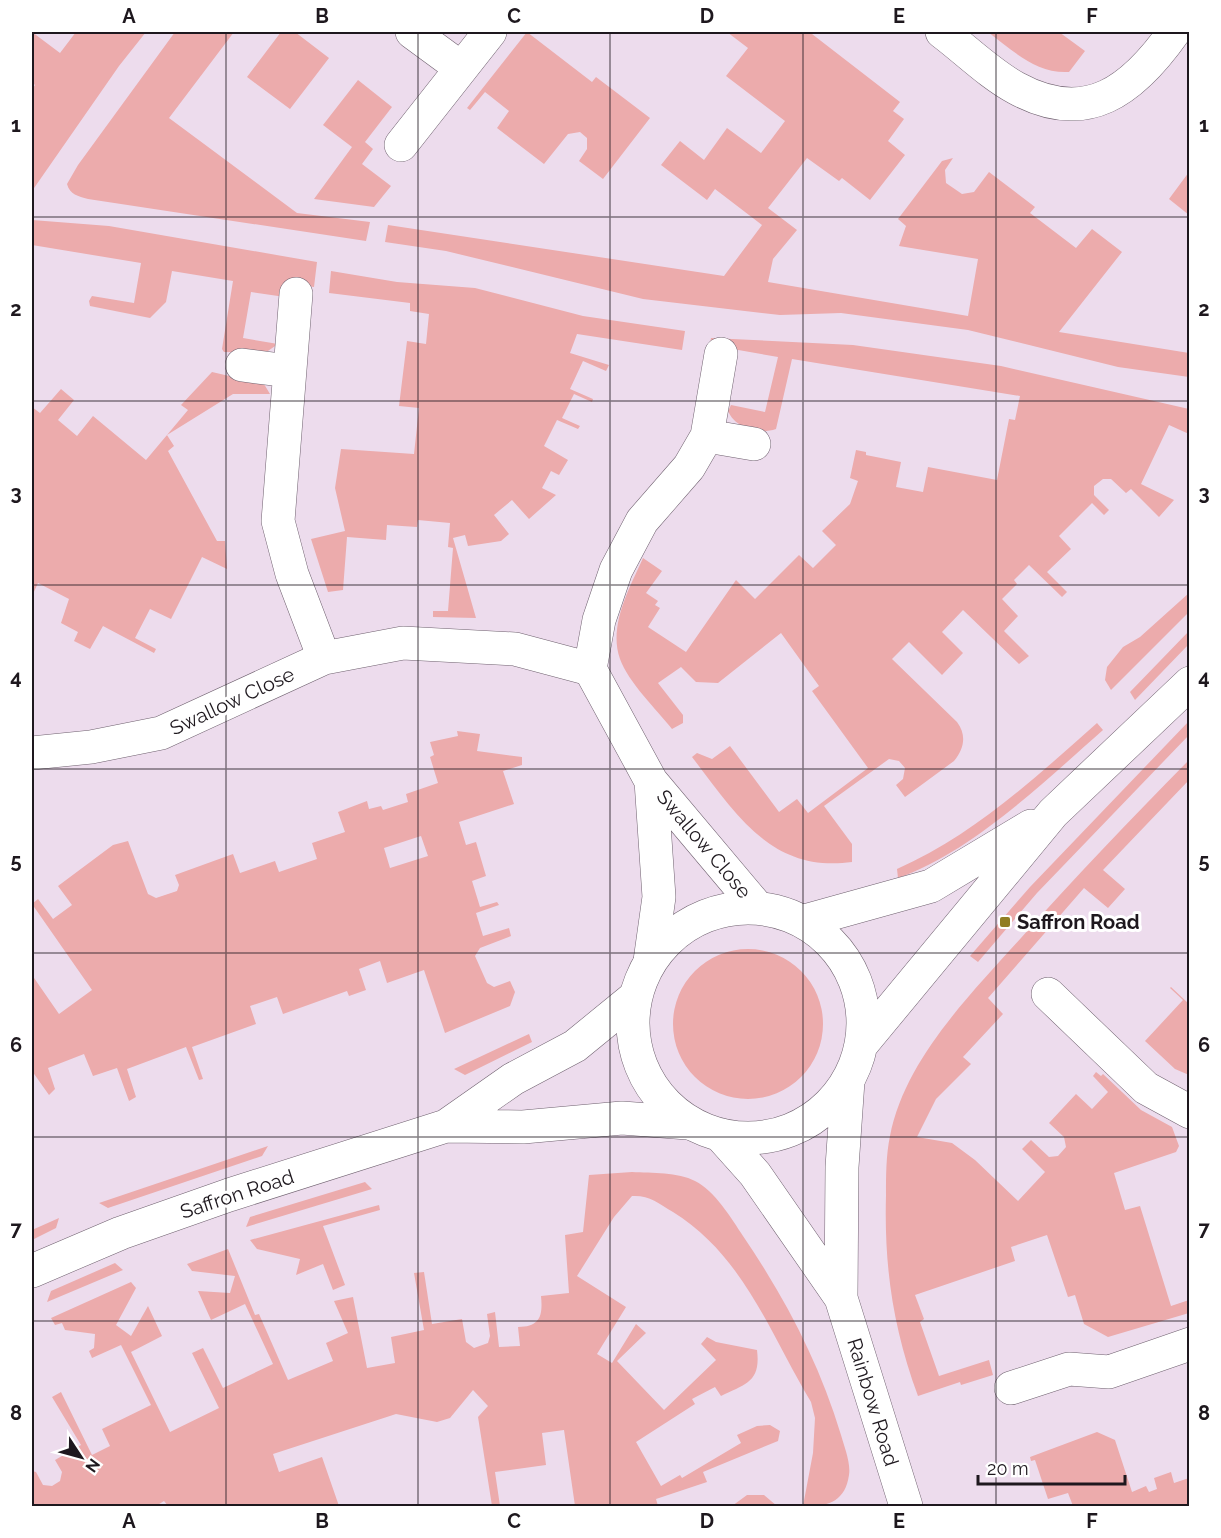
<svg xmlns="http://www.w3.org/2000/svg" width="1221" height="1538" font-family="Raleway,sans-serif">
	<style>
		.green { fill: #ecabac; fill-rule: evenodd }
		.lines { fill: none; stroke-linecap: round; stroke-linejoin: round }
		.minor-casing { stroke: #6f616f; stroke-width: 34 }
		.tertiary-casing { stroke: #6f616f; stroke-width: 34 }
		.minor { stroke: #fff; stroke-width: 33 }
		.tertiary { stroke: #fff; stroke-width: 33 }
		.grid { fill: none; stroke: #1e181e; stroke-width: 1.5; stroke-opacity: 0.55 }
		.poi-dot { fill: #917d23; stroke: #fff; stroke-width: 2 }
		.labels { text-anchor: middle; stroke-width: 6; stroke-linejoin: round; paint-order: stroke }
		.street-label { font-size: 20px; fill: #1e181e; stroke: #fff }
		.poi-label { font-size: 20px; font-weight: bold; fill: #1e181e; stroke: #fff; text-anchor: start }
		.neatline { fill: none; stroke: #1e181e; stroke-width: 2 }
		.grid-label { font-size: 20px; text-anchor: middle; font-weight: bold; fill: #1e181e }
	</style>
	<rect width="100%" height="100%" fill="#eddced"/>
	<path class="green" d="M32 32 60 53 76 32H146L119 66 32 191V90L35 85 32 82Z
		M175 32H234L169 118 297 213 370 222 366 241 88 199C78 196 70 195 67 184L78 165Z
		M281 32H295L329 58 290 109 247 77Z
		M527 32 592 82 596 77 650 118 603 179 579 161 587 149V138L580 132 568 134 544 164 497 128 509 111 485 92 470 110 467 108Z
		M727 32H813L812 34 900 102 893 111 904 119 888 141 905 155 870 200 842 178 839 181 807 158 768 208 797 230 773 259 768 282 968 316 978 259 899 246 906 226 898 219 942 161 953 158 945 170 946 183 962 194 974 192 989 172 1035 207 1030 213 1076 248 1092 229 1122 252 1059 332 1189 353V377L1118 367 968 330 841 313 780 315 643 299 446 251 385 242 388 225 724 276 762 225 715 189 707 200 661 165 680 141 704 160 727 128 761 153 785 121 726 76 748 48Z
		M988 32H1059L1085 51 1069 72C1036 74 1012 50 988 32Z
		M358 80 392 107 365 142 373 149 362 164 391 186 374 207 314 199 352 147 323 125Z
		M1189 172 1190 215H1189L1169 199Z
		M32 220 109 226 317 262 314 287 287 283 285 297 251 292 243 338 278 344 265 353 224 352 222 349 233 281 172 271 166 302 150 318 90 306 89 301 92 296 134 303 141 263 32 245Z
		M331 271 397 282 475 288 583 316 685 331 682 350 577 334 570 353 609 365 606 371 583 361 570 389 593 399 592 402 574 394 562 418 580 426 578 429 557 420 544 446 568 460 559 475 551 471 542 488 556 495 529 519 512 500 494 515 509 534 501 541 468 546 465 535 453 538 476 618 433 617V611H448L453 548 448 547 450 523 418 520 417 527 387 525 386 540 347 537 343 590 328 592 311 539 345 531 335 488 341 449 414 454 419 408 399 406 407 341 426 344 429 314 410 311V303L329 293Z
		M711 338 853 345 1001 366 1189 409V434L1169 425 1141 484 1174 500 1159 517 1131 489 1126 493 1111 479H1103L1094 486V495L1109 510 1104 515 1092 503 1059 536 1071 549 1047 572 1067 592 1062 597 1029 565 1014 580 1017 584 1002 599 1018 616 1004 631 1029 656 1019 664 963 610 942 632 963 653 942 675 909 642 892 659 957 722C967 735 964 749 954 761L905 797 896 785 903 779 905 768 899 761 889 759 824 806 852 844V862C771 873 736 814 692 757L697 753 712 759 730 746 779 812 797 799 808 813 868 768 812 691 819 686 781 633 718 683 696 682 681 667 658 683 683 715V723L672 729C657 710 628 682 620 659 608 626 630 587 643 558L662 571 646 593 658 601 655 605 660 608 648 627 686 652 736 580 755 599 799 555 813 568 836 545 822 531 850 504 858 481 850 478 856 450 866 452V455L901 462 896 487 923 492 928 467 997 480 1009 419 1015 420 1020 396 792 359 776 429C759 435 735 428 728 411L731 405 765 412 778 357 710 345Z
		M212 372 264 384 270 394H233L167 435 174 446 168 451 217 541H225L227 569 202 557 171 619 150 609 135 638 156 649 154 653 103 626 90 649 74 641 78 632 61 623 69 599 38 583 32 596V407L40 413 61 389 74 400 58 420 77 436 93 416 146 460 188 410 181 405Z
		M1189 593V612L1111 690 1105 680 1107 667 1123 647 1140 637Z
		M1189 631V644L1135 700 1130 692Z
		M1189 721V735L1037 893 978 962 970 956 1030 887Z
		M1097 723 1103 730C1045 781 972 852 898 878L897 869C973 836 1036 777 1097 723Z
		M457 731 480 734 477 751 522 757V765L503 771 514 804 459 822 466 845 476 842 486 876 472 881 480 907 497 902 499 905 476 913 483 936 509 928 511 936 480 948 475 956 487 983 494 987 510 981 515 992 510 1006 445 1033 424 970 387 983 380 961 359 969 366 990 349 996 347 991 283 1014 277 997 250 1006 256 1024 192 1047 203 1079 199 1080 186 1047 127 1069 136 1097 129 1101 117 1068 93 1076 84 1054 48 1068 55 1089 49 1095 32 1071V975L59 1014 92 990 32 904 38 899 53 919 72 905 58 886 113 845 128 841 148 894 156 898 177 891 179 885 175 875 233 854 240 873 275 861 279 872 317 859 312 843 345 832 338 812 367 801 369 809 381 806 383 810 408 802 406 794 438 783 430 757 434 755 430 742 458 736ZM421 836 428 856 390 868 384 848Z
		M1189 760V780L1103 870 1125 889 1108 908 1084 888 988 998 1003 1014 963 1057 971 1064 936 1099 917 1137 952 1143 975 1160 1018 1201 1045 1172 1022 1149 1031 1140 1049 1157 1058 1156 1066 1147 1064 1137 1049 1123 1076 1094 1092 1109 1108 1092 1093 1076 1096 1072 1101 1076 1103 1074 1141 1110 1172 1127 1179 1146 1176 1152 1114 1173 1125 1210 1140 1206 1171 1306 1189 1300V1313L1108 1337 1084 1324 1075 1295 1068 1297 1047 1235 1011 1247 1015 1261 915 1295 924 1319 920 1322 939 1376 989 1360 993 1375 961 1385 960 1382 918 1396C893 1328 884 1267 886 1195 886 1176 886 1155 890 1136 905 1059 970 995 1021 938 1075 877 1132 818 1189 760Z
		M673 1024a75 75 0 1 1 150 0a75 75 0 1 1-150 0Z
		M1171 987 1189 1004V1075L1175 1069 1145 1041 1183 1000 1170 988Z
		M529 1034 532 1042 465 1075 454 1069Z
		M268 1146 262 1156 108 1208 99 1203Z
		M632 1172C652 1173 678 1172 695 1181 715 1191 731 1218 743 1236 785 1298 819 1362 841 1435 844 1446 851 1463 849 1475 845 1503 826 1507 803 1506L813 1453 815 1418 811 1402C770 1334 744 1256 673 1212 658 1203 649 1195 632 1196L614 1217 577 1276 626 1307 597 1354 612 1363 636 1324 646 1333 617 1361 664 1410 716 1360 701 1344 707 1337 716 1342 757 1350C761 1382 746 1384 721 1396L715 1387 692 1399 695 1404 636 1442 661 1486 680 1475 682 1478 741 1443 737 1435 757 1426 770 1425 780 1431 778 1441 703 1472 707 1482 656 1499 658 1506H575L564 1430 542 1433 546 1465 495 1472 500 1506H492L478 1417 488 1406 473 1390 450 1418 437 1422 396 1414 273 1454 279 1472 322 1457 339 1506H168L164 1501 156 1506H32V1471L36 1472 43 1485 52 1486 60 1481 62 1472 55 1460 81 1445 52 1397 61 1392 92 1455 110 1446 102 1429 151 1405 121 1345 92 1358 89 1351 94 1348 95 1334 65 1330 62 1323 55 1325 51 1318 131 1282 136 1288 116 1325 131 1336 148 1306 162 1336 131 1352 170 1432 219 1408 192 1353 203 1348 223 1388 273 1364 245 1304 211 1320 198 1291 230 1293 235 1276 192 1271 187 1264 228 1249 255 1315 259 1314 288 1380 333 1361 326 1343 348 1333 334 1301 353 1297 367 1368 395 1363 391 1337 424 1330 414 1273 424 1272 432 1324 462 1319 466 1342 474 1348 488 1343 490 1336 487 1314 495 1312 499 1347 520 1346 518 1327C540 1327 543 1316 541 1296L569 1293 565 1235 583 1232 589 1175Z
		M365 1182 372 1189 246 1227 250 1217Z
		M379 1205 380 1210 323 1226 345 1285 333 1290 323 1264 296 1275 300 1259 257 1249 250 1240Z
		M59 1218 56 1228 32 1240V1230Z
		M115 1263 123 1270 47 1302 51 1291Z
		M1097 1432 1115 1440 1132 1492 1146 1486 1149 1492 1157 1489 1154 1478 1171 1472 1174 1483 1189 1478V1506H1073L1068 1493 1048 1499 1035 1460 1031 1461 1030 1457Z
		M747 1495H764L777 1506H732Z"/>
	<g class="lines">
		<defs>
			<path id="minor" d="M412 32 461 68
				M942 32C966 50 990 74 1016 88 1087 127 1133 90 1174 32
				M401 145 490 32
				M296 294 278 521 292 574 324 658
				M721 354 707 436 689 467 642 521 616 570 599 620 590 669 651 781 757 907
				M242 365 289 371
				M707 436 754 444
				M32 753 91 747 161 733 324 658 403 643 515 649 590 669
				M650 961 659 897 651 781
				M1048 994 1146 1088 1190 1112
				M446 1126 523 1127 622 1118 688 1123
				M32 1271 121 1233 229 1195 446 1126 513 1079 575 1046 635 997
				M1011 1388 1069 1369 1109 1372 1190 1344"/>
			<path id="tertiary" d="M633 1023a115 115 0 1 1 230 0a115 115 0 1 1-230 0Z
				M805 921 931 886 1031 826
				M862 1044 1053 813 1190 683
				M721 1136 755 1174 841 1298 906 1506
				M841 1298 842 1167 848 1081"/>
		</defs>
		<use href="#minor" class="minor-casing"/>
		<use href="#tertiary" class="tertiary-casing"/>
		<use href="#minor" class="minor"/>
		<use href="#tertiary" class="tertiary"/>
	</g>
	<path class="grid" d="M226 32V1506M418 32V1506M610 32V1506M803 32V1506M996 32V1506M32 217H1190M32 401H1190M32 585H1190M32 769H1190M32 953H1190M32 1137H1190M32 1321H1190"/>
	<rect class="poi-dot" x="999" y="916" width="12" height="12" rx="3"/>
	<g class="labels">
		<g class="street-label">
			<text transform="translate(232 701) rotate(-25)" y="7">Swallow Close</text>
			<text transform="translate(704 844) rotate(50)" y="7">Swallow Close</text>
			<text transform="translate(237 1194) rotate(-18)" y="7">Saffron Road</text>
			<text transform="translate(873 1402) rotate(73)" y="7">Rainbow Road</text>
		</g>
		<g class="poi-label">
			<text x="1017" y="929">Saffron Road</text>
		</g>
	</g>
	<rect width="1221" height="1538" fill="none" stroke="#ffffff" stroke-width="66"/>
	<g transform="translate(81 1457) rotate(126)" stroke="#ffffff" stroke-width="4.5" paint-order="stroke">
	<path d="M0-4.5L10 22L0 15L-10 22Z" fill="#1e181e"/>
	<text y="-9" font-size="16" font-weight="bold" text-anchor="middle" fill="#1e181e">N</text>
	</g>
	<path d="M978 1475v9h147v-9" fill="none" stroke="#1e181e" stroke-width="3"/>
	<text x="987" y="1475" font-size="18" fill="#1e181e" stroke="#ffffff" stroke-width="4.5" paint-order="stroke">20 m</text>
	<rect x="33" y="33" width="1155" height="1472" class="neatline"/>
	<g class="grid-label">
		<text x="129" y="23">A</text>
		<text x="322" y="23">B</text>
		<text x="514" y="23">C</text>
		<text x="707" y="23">D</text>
		<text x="899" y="23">E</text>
		<text x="1092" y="23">F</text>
		<text x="16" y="132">1</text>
		<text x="1204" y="132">1</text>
		<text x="16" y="316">2</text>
		<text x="1204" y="316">2</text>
		<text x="16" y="500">3</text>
		<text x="1204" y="500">3</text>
		<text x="16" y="684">4</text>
		<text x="1204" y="684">4</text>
		<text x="16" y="868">5</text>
		<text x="1204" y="868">5</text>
		<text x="16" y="1052">6</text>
		<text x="1204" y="1052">6</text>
		<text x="16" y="1236">7</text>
		<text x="1204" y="1236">7</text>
		<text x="16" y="1420">8</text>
		<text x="1204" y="1420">8</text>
		<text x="129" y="1528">A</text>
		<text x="322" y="1528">B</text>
		<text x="514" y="1528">C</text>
		<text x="707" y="1528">D</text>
		<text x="899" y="1528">E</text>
		<text x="1092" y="1528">F</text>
	</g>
</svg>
